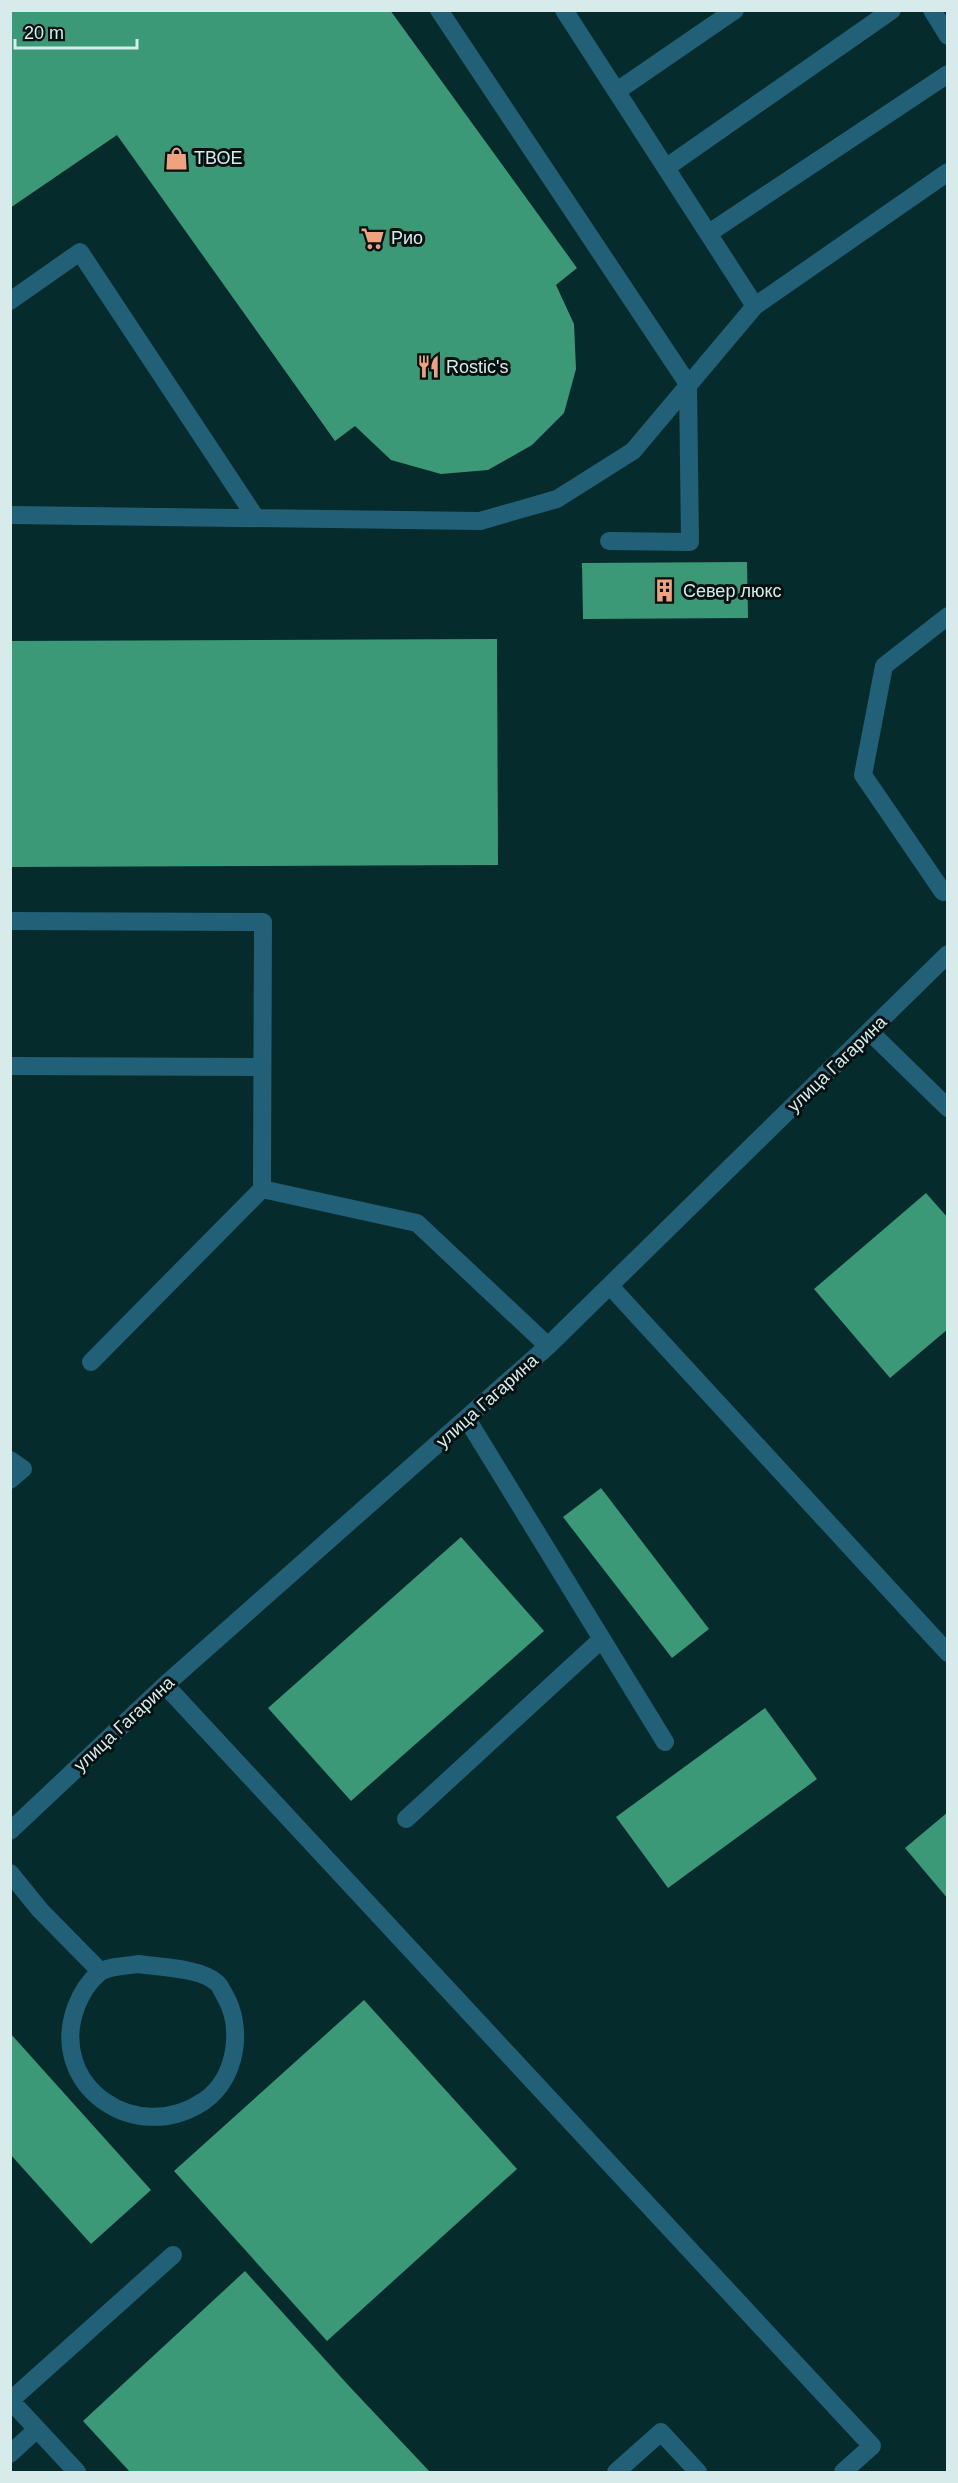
<svg xmlns="http://www.w3.org/2000/svg" width="958" height="2483" font-family="Helvetica,sans-serif">
	<style>
		.building { fill: #3b9977 }
		.lines { fill: none; stroke-linecap: round; stroke-linejoin: round }
		.minor { stroke: #216077; stroke-width: 18 }
		.labels { text-anchor: middle; stroke-width: 6; stroke-linejoin: round; paint-order: stroke }
		.poi-label { font-size: 18px; fill: #d8ebeb; stroke: #041111; text-anchor: start }
		.street-label { font-size: 18px; fill: #d8ebeb; stroke: #041111 }
	</style>
	<rect width="100%" height="100%" fill="#052b2c"/>
	<path class="building" d="M10 10H390L577 268 556 285 574 324 576 369 564 413 532 445 488 470 441 474 391 460 355 426 335 441 117 135 10 208Z
		M747 562 748 618 583 619 582 563Z
		M497 639 498 865 10 867V641Z
		M926 1193 948 1218V1329L890 1378 814 1289Z
		M601 1488 709 1629 672 1658 563 1517Z
		M461 1537 544 1631 351 1801 268 1708Z
		M765 1708 817 1779 668 1888 616 1817Z
		M948 1812V1899L905 1848Z
		M364 2000 517 2169 327 2341 174 2171Z
		M10 2033 151 2190 91 2244 10 2154Z
		M245 2271 349 2386 430 2472H130L83 2421Z"/>
	<g class="lines">
		<path class="minor" d="M439 10 688 384 690 542 609 541
			M564 10 755 306
			M932 10 948 36
			M617 91 735 10
			M667 167 892 10
			M709 233 948 74
			M10 301 80 252 256 518
			M10 515 480 521 557 499 633 451 755 306 948 172
			M943 892 863 775 884 666 948 616
			M10 921 263 922 262 1189
			M870 1032 948 1108
			M10 1066 261 1067
			M610 1286 948 1653
			M91 1362 262 1189 417 1223 548 1346
			M467 1419 665 1742
			M10 1460 23 1469 10 1480
			M165 1685 872 2446 843 2472
			M406 1819 602 1639
			M10 1831 165 1685 548 1346 948 954
			M10 1873 40 1910 100 1971
			M138 1964C159 1967 202 1968 217 1983 220 1985 222 1991 224 1994 244 2027 237 2078 204 2101 136 2147 47 2086 76 2007 81 1994 88 1982 99 1973 107 1966 127 1966 138 1964Z
			M10 2400 77 2472
			M11 2400 173 2255
			M10 2454 37 2429
			M616 2472 661 2432 698 2472"/>
	</g>
	<defs>
		<symbol id="shop-bare" viewBox="-9 -9 18 18"><path d="M-5-2.5h2.3a2.7 3.5 0 0 1 5.4 0H5L5.5 6h-11ZM-1.5-2.5h3a1.5 2.3 0 0 0-3 0Z" fill="#f2a17e" stroke="#041111" stroke-width="2.5" paint-order="stroke"/></symbol>
		<symbol id="supermarket-bare" viewBox="-9 -9 18 18"><path d="M-6-5.5h2.5l.6 2H6L4.5 2H-2.5L-4.4-4H-6ZM-1.5 3.2a1.3 1.3 0 1 0 .1 0ZM3 3.2a1.3 1.3 0 1 0 .1 0Z" fill="#f2a17e" stroke="#041111" stroke-width="2.5" paint-order="stroke"/></symbol>
		<symbol id="restaurant-bare" viewBox="-9 -9 18 18"><path d="M-5-6h1v4h1v-4h1v4h1v-4h1v5L-1.5 .5V6h-2V.5L-5-1ZM5-6V6H3V1.5H1.5Q1.5-4 5-6Z" fill="#f2a17e" stroke="#041111" stroke-width="2.5" paint-order="stroke"/></symbol>
		<symbol id="building-bare" viewBox="-9 -9 18 18"><path d="M-4-6H4V6H1V3H-1V6H-4ZM-2.5-4.3h1.7v1.8h-1.7ZM.8-4.3h1.7v1.8H.8ZM-2.5-1h1.7V.8h-1.7ZM.8-1h1.7V.8H.8Z" fill="#f2a17e" stroke="#041111" stroke-width="2.5" paint-order="stroke"/></symbol>
	</defs>
	<g fill-rule="evenodd">
		<use href="#shop-bare" x="160" y="142" width="33" height="33"/>
		<use href="#supermarket-bare" x="356" y="222" width="33" height="33"/>
		<use href="#restaurant-bare" x="412" y="350" width="33" height="33"/>
		<use href="#building-bare" x="648" y="574" width="33" height="33"/>
	</g>
	<g class="labels">
		<g class="poi-label">
			<text x="194" y="164">ТВОЕ</text>
			<text x="391" y="244">Рио</text>
			<text x="446" y="373">Rostic's</text>
			<text x="683" y="597">Север люкс</text>
		</g>
		<g class="street-label">
			<text transform="translate(837 1064) rotate(-44)" y="6">улица Гагарина</text>
			<text transform="translate(487 1401) rotate(-42)" y="6">улица Гагарина</text>
			<text transform="translate(124 1724) rotate(-43)" y="6">улица Гагарина</text>
		</g>
	</g>
	<rect width="958" height="2483" fill="none" stroke="#d8ebeb" stroke-width="24"/>
	<path d="M15 39v9h122v-9" fill="none" stroke="#d8ebeb" stroke-width="3"/>
	<text x="24" y="39" font-size="18" fill="#d8ebeb" stroke="#041111" stroke-width="4.5" paint-order="stroke">20 m</text>
</svg>
